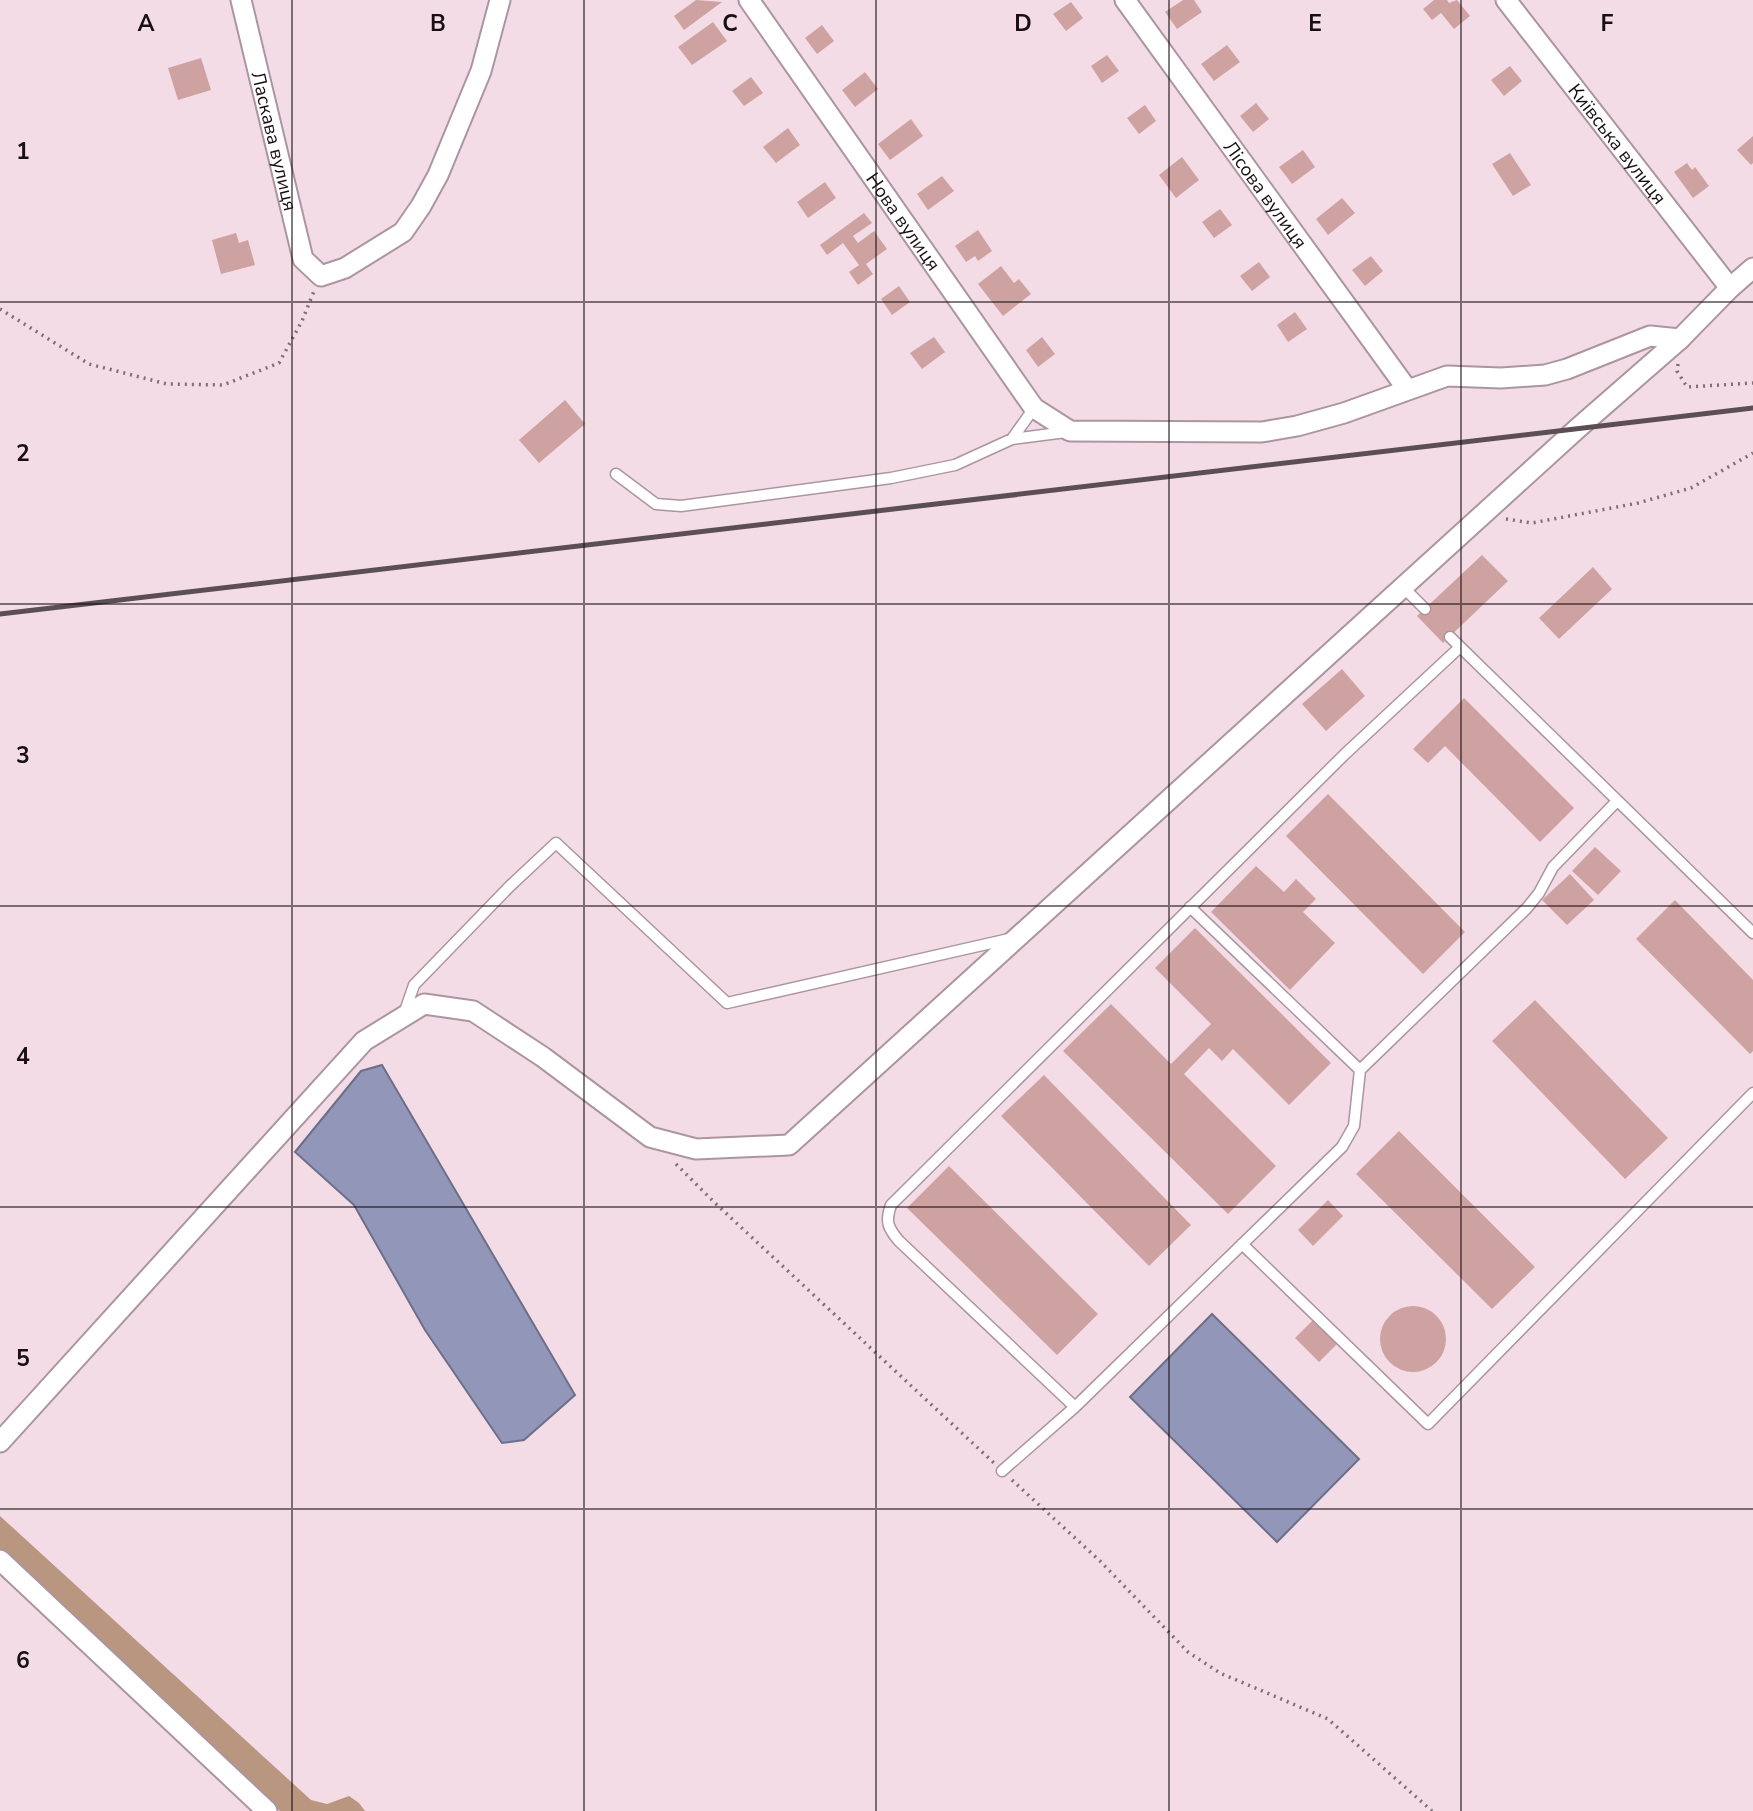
<svg xmlns="http://www.w3.org/2000/svg" width="1753" height="1811" font-family="'Nunito Sans',sans-serif">
	<style>
		.forest { fill: #b99680 }
		.water { fill: #9297ba; stroke: #6d6e88; stroke-width: 2 }
		.building { fill: #cea2a1 }
		.lines { fill: none; stroke-linecap: round; stroke-linejoin: round }
		.service-casing { stroke: #ab95a0; stroke-width: 13 }
		.minor-casing { stroke: #ab95a0; stroke-width: 23 }
		.path { stroke: #7e6e76; stroke-width: 3.5; stroke-dasharray: 2 5; stroke-linecap: butt }
		.service { stroke: #fff; stroke-width: 10 }
		.minor { stroke: #fff; stroke-width: 19 }
		.rail { stroke: #5b4e54; stroke-width: 5 }
		.grid { fill: none; stroke: #170f13; stroke-width: 2; stroke-opacity: 0.55 }
		.labels { text-anchor: middle; stroke-width: 6; stroke-linejoin: round; paint-order: stroke }
		.street-label { font-size: 19px; fill: #170f13; stroke: #f4dce7 }
		.grid-label { font-size: 23px; text-anchor: middle; font-weight: bold; fill: #170f13; stroke: #f4dce7; stroke-width: 6; stroke-linejoin: round; paint-order: stroke }
	</style>
	<rect width="100%" height="100%" fill="#f4dce7"/>
	<path class="forest" d="M0 1516 311 1800 327 1804 349 1796 359 1803 365 1811H280L0 1549Z"/>
	<path class="water" d="M382 1065 575 1395 524 1440 502 1443 425 1330 354 1205 295 1152 361 1071Z
		M1212 1314 1359 1459 1277 1542 1130 1397Z"/>
	<path class="building" d="M696 0 722 2 684 30 674 16Z
		M1183 0H1194L1202 12 1177 29 1165 12Z
		M1434 0H1447L1449 3 1457 0 1470 16 1454 29 1441 13 1432 20 1423 9Z
		M1071 2 1083 18 1066 31 1053 14Z
		M713 22 727 41 692 65 678 47Z
		M822 25 834 41 817 54 805 38Z
		M1227 45 1240 62 1214 81 1201 64Z
		M1107 55 1119 71 1102 83 1091 66Z
		M201 58 211 90 178 100 168 68Z
		M1510 66 1522 81 1504 96 1491 80Z
		M865 72 878 89 855 107 842 90Z
		M751 77 763 93 744 106 732 91Z
		M1256 103 1269 119 1253 132 1240 116Z
		M1145 105 1156 121 1139 134 1127 118Z
		M911 119 923 136 890 160 878 144Z
		M788 128 800 145 776 163 763 147Z
		M1753 136V163L1751 165 1737 150Z
		M1303 150 1315 167 1292 184 1279 167Z
		M1510 153 1531 185 1513 196 1492 164Z
		M1182 157 1199 180 1176 198 1159 175Z
		M1687 163 1692 170 1695 167 1709 186 1693 198 1674 172Z
		M942 176 954 191 928 210 917 194Z
		M825 182 836 198 808 218 797 202Z
		M1342 198 1355 213 1328 235 1316 219Z
		M1220 209 1232 225 1214 238 1202 222Z
		M864 213 872 223 853 236 858 243 874 231 887 249 866 264 873 274 858 285 849 272 859 265 843 243 827 255 820 245Z
		M978 230 992 251 978 261 975 256 966 262 955 246Z
		M236 233 239 243 248 240 255 265 221 274 212 240Z
		M1371 256 1383 271 1365 286 1352 270Z
		M1259 262 1270 277 1252 291 1240 276Z
		M1001 266 1014 283 1019 279 1031 294 1003 316 978 284Z
		M899 286 910 302 892 315 881 299Z
		M1295 312 1307 329 1288 342 1277 325Z
		M934 337 945 352 922 369 910 353Z
		M1042 337 1055 354 1038 367 1026 350Z
		M565 400 585 424 539 463 519 440Z
		M1482 555 1508 581 1443 643 1417 616Z
		M1593 567 1612 589 1559 639 1539 618Z
		M1342 669 1365 696 1326 731 1302 704Z
		M1464 698 1574 808 1540 842 1445 746 1428 763 1413 749Z
		M1328 794 1465 932 1423 974 1286 836Z
		M1595 847 1621 871 1598 895 1572 871Z
		M1256 866 1284 892 1296 879 1316 899 1303 912 1335 943 1290 990 1211 912Z
		M1570 874 1594 900 1567 925 1542 900Z
		M1675 900 1753 980V1051L1750 1054 1636 939Z
		M1195 928 1331 1063 1289 1105 1233 1049 1222 1061 1209 1048 1184 1074 1276 1166 1228 1214 1063 1051 1111 1004 1171 1064 1211 1024 1155 968Z
		M1535 1000 1668 1138 1625 1179 1492 1041Z
		M1044 1075 1191 1225 1149 1266 1001 1116Z
		M1399 1131 1535 1267 1492 1309 1356 1174Z
		M949 1166 1098 1314 1057 1355 907 1208Z
		M1328 1200 1343 1216 1313 1246 1298 1230Z
		M1380 1339a33 33 0 1 1 66 0a33 33 0 1 1-66 0Z
		M1314 1319 1338 1343 1319 1362 1295 1338Z"/>
	<g class="lines">
		<defs>
			<path id="service" d="M1012 439 1034 408
				M616 474 656 504 681 506 891 478 955 465 1012 439 1066 432
				M1403 587 1425 609
				M1450 637 1753 933
				M404 1014 414 985 510 886 556 843 727 1003 1009 939
				M1360 1070 1527 908 1539 893 1553 867 1617 801
				M1242 1244 1428 1424 1753 1093
				M1075 1407 899 1241C888 1228 885 1222 891 1205L1345 754 1460 647
				M1002 1471 1075 1407 1342 1147 1354 1126 1360 1070 1190 907"/>
			<g id="minor">
				<path id="s1" d="M241 0 303 259 321 276 345 268 403 232 421 206 438 175 481 71 500 0"/>
				<path id="s2" d="M749 0 1034 408 1070 431 1262 432 1297 426 1344 413 1447 376 1501 378 1545 375 1567 369 1650 336 1680 339"/>
				<path id="s3" d="M1125 0 1407 389"/>
				<path id="s4" d="M1506 0 1730 288"/>
				<path d="M0 1442 364 1041 424 1004 473 1011 543 1057 650 1137 696 1149 789 1145 1578 428 1680 339 1730 288 1753 268"/>
				<path d="M0 1560 267 1811"/>
			</g>
		</defs>
		<use href="#service" class="service-casing"/>
		<use href="#minor" class="minor-casing"/>
		<path class="path" d="M0 309 89 364 167 384 223 385 279 363 302 321 314 291
			M1678 364 1677 371 1687 387 1753 383
			M1506 519 1532 523 1638 503 1691 488 1753 453
			M676 1164 715 1203 994 1463
			M1012 1480 1100 1561 1188 1652 1220 1673 1328 1719 1432 1811"/>
		<use href="#service" class="service"/>
		<use href="#minor" class="minor"/>
		<path class="rail" d="M0 614 1753 408"/>
	</g>
	<path class="grid" d="M292 0V1811M584 0V1811M876 0V1811M1169 0V1811M1461 0V1811M0 302H1753M0 604H1753M0 906H1753M0 1207H1753M0 1509H1753"/>
	<g class="labels">
		<g class="street-label">
			<text dy="7" stroke="none"><textPath href="#s1" startOffset="145">Ласкава вулиця</textPath></text>
			<text dy="7" stroke="none"><textPath href="#s4" startOffset="182">Київська вулиця</textPath></text>
			<text dy="7" stroke="none"><textPath href="#s3" startOffset="240">Лісова вулиця</textPath></text>
			<text dy="7" stroke="none"><textPath href="#s2" startOffset="270">Нова вулиця</textPath></text>
		</g>
	</g>
	<g class="grid-label">
		<text x="146" y="31">A</text>
		<text x="438" y="31">B</text>
		<text x="730" y="31">C</text>
		<text x="1023" y="31">D</text>
		<text x="1315" y="31">E</text>
		<text x="1607" y="31">F</text>
		<text x="23" y="159">1</text>
		<text x="23" y="461">2</text>
		<text x="23" y="763">3</text>
		<text x="23" y="1064">4</text>
		<text x="23" y="1366">5</text>
		<text x="23" y="1668">6</text>
	</g>
</svg>
